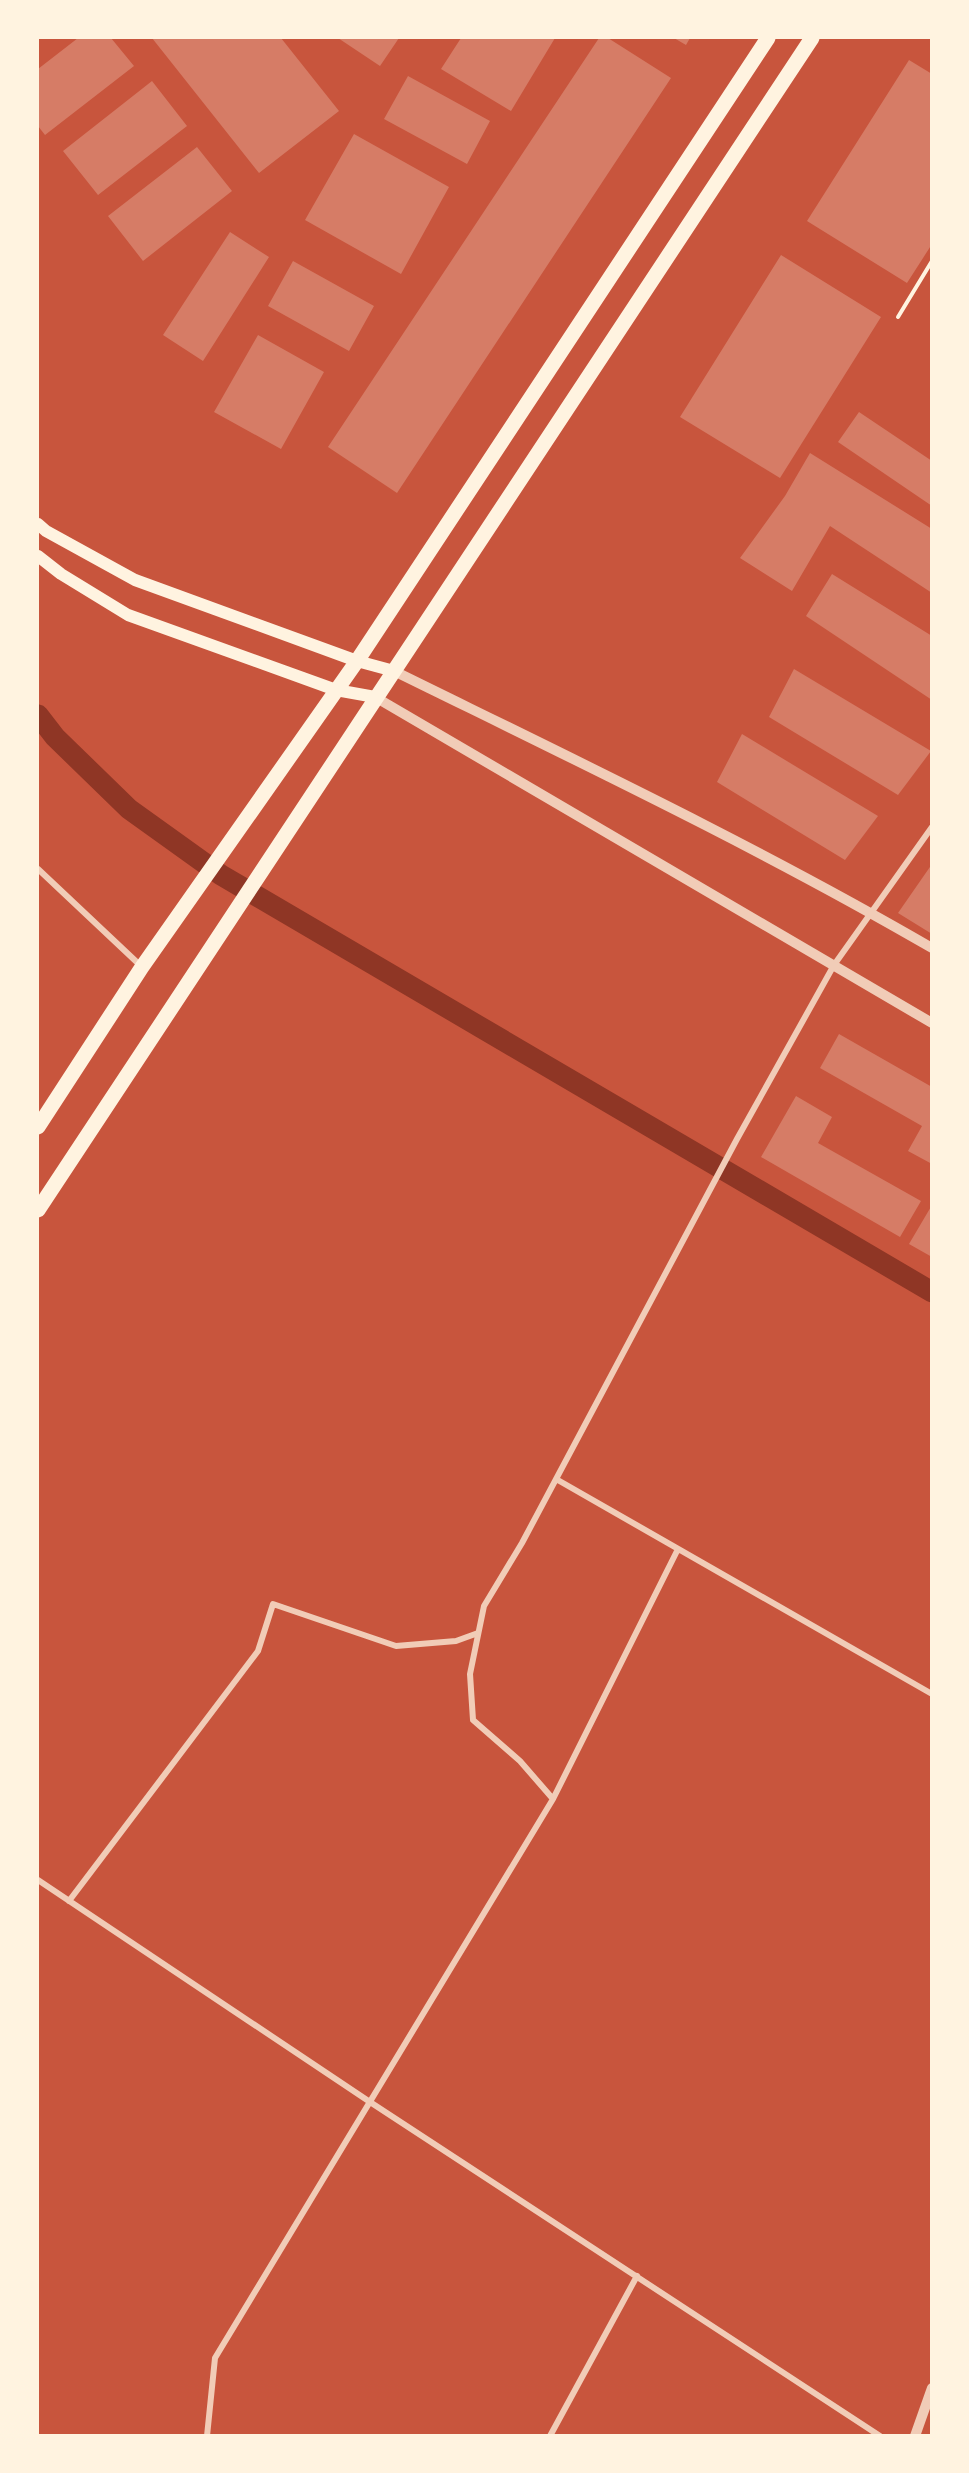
<svg xmlns="http://www.w3.org/2000/svg" width="969" height="2473" font-family="Lora,serif">
	<style>
		.lines { fill: none; stroke-linecap: round; stroke-linejoin: round }
		.canal { stroke: #8f3625; stroke-width: 21 }
		.building { fill: #d67c66 }
		.path { stroke: #fff3e0; stroke-width: 4 }
		.minor { stroke: #f1ccb7; stroke-width: 6 }
		.tertiary { stroke: #f1ccb7; stroke-width: 10 }
		.secondary { stroke: #fff3e0; stroke-width: 12 }
		.primary { stroke: #fff3e0; stroke-width: 15 }
	</style>
	<rect width="100%" height="100%" fill="#c8553d"/>
	<g class="lines">
		<path class="canal" d="M38 715 55 737 129 809 221 875 932 1292"/>
	</g>
	<path class="building" d="M78 38H111L134 66 45 135 38 126V69Z
		M152 38H281L339 111 259 173Z
		M338 38H399L380 66Z
		M461 38H555L511 111 441 69Z
		M599 38H608L671 78 397 493 328 447Z
		M674 38H690L686 45Z
		M909 60 932 74V244L907 283 807 221Z
		M408 76 490 121 467 164 384 119Z
		M152 81 187 126 98 195 63 151Z
		M354 134 449 187 401 274 305 220Z
		M197 147 232 191 143 261 108 216Z
		M230 232 269 257 203 361 163 335Z
		M781 255 881 317 780 478 680 417Z
		M293 261 374 306 349 351 268 306Z
		M258 335 324 372 281 449 214 412Z
		M859 412 932 461V506L838 442Z
		M810 453 932 529V593L830 526 792 591 740 558 785 496Z
		M832 574 932 636V700L806 616Z
		M794 669 931 751 898 795 769 717Z
		M742 734 878 816 845 860 717 782Z
		M932 864V934L898 913Z
		M839 1034 932 1087V1164L908 1151 922 1126 820 1068Z
		M796 1096 832 1117 818 1143 921 1201 900 1237 761 1157Z
		M932 1205V1257L909 1244Z"/>
	<g class="lines">
		<path class="path" d="M898 317 932 261"/>
		<path class="minor" d="M38 869 142 967
			M556 1479 932 1694
			M553 1799 520 1761 473 1720 470 1674 484 1606 522 1543 737 1139 834 965 932 827
			M38 1880 370 2102 880 2436
			M69 1901 258 1651 273 1604 396 1646 456 1641 478 1633
			M207 2436 215 2358 553 1799 678 1549
			M550 2436 637 2276"/>
		<path class="tertiary" d="M394 671C575 760 758 847 932 948
			M375 697 932 1023
			M915 2436 932 2388"/>
		<path class="secondary" d="M38 524 46 531 135 580 357 661 394 671
			M38 556 61 574 128 615 336 690 375 697"/>
		<path class="primary" d="M38 1127 142 967 357 661 768 38
			M38 1210 812 38"/>
	</g>
	<rect width="969" height="2473" fill="none" stroke="#fff3e0" stroke-width="78"/>
</svg>
